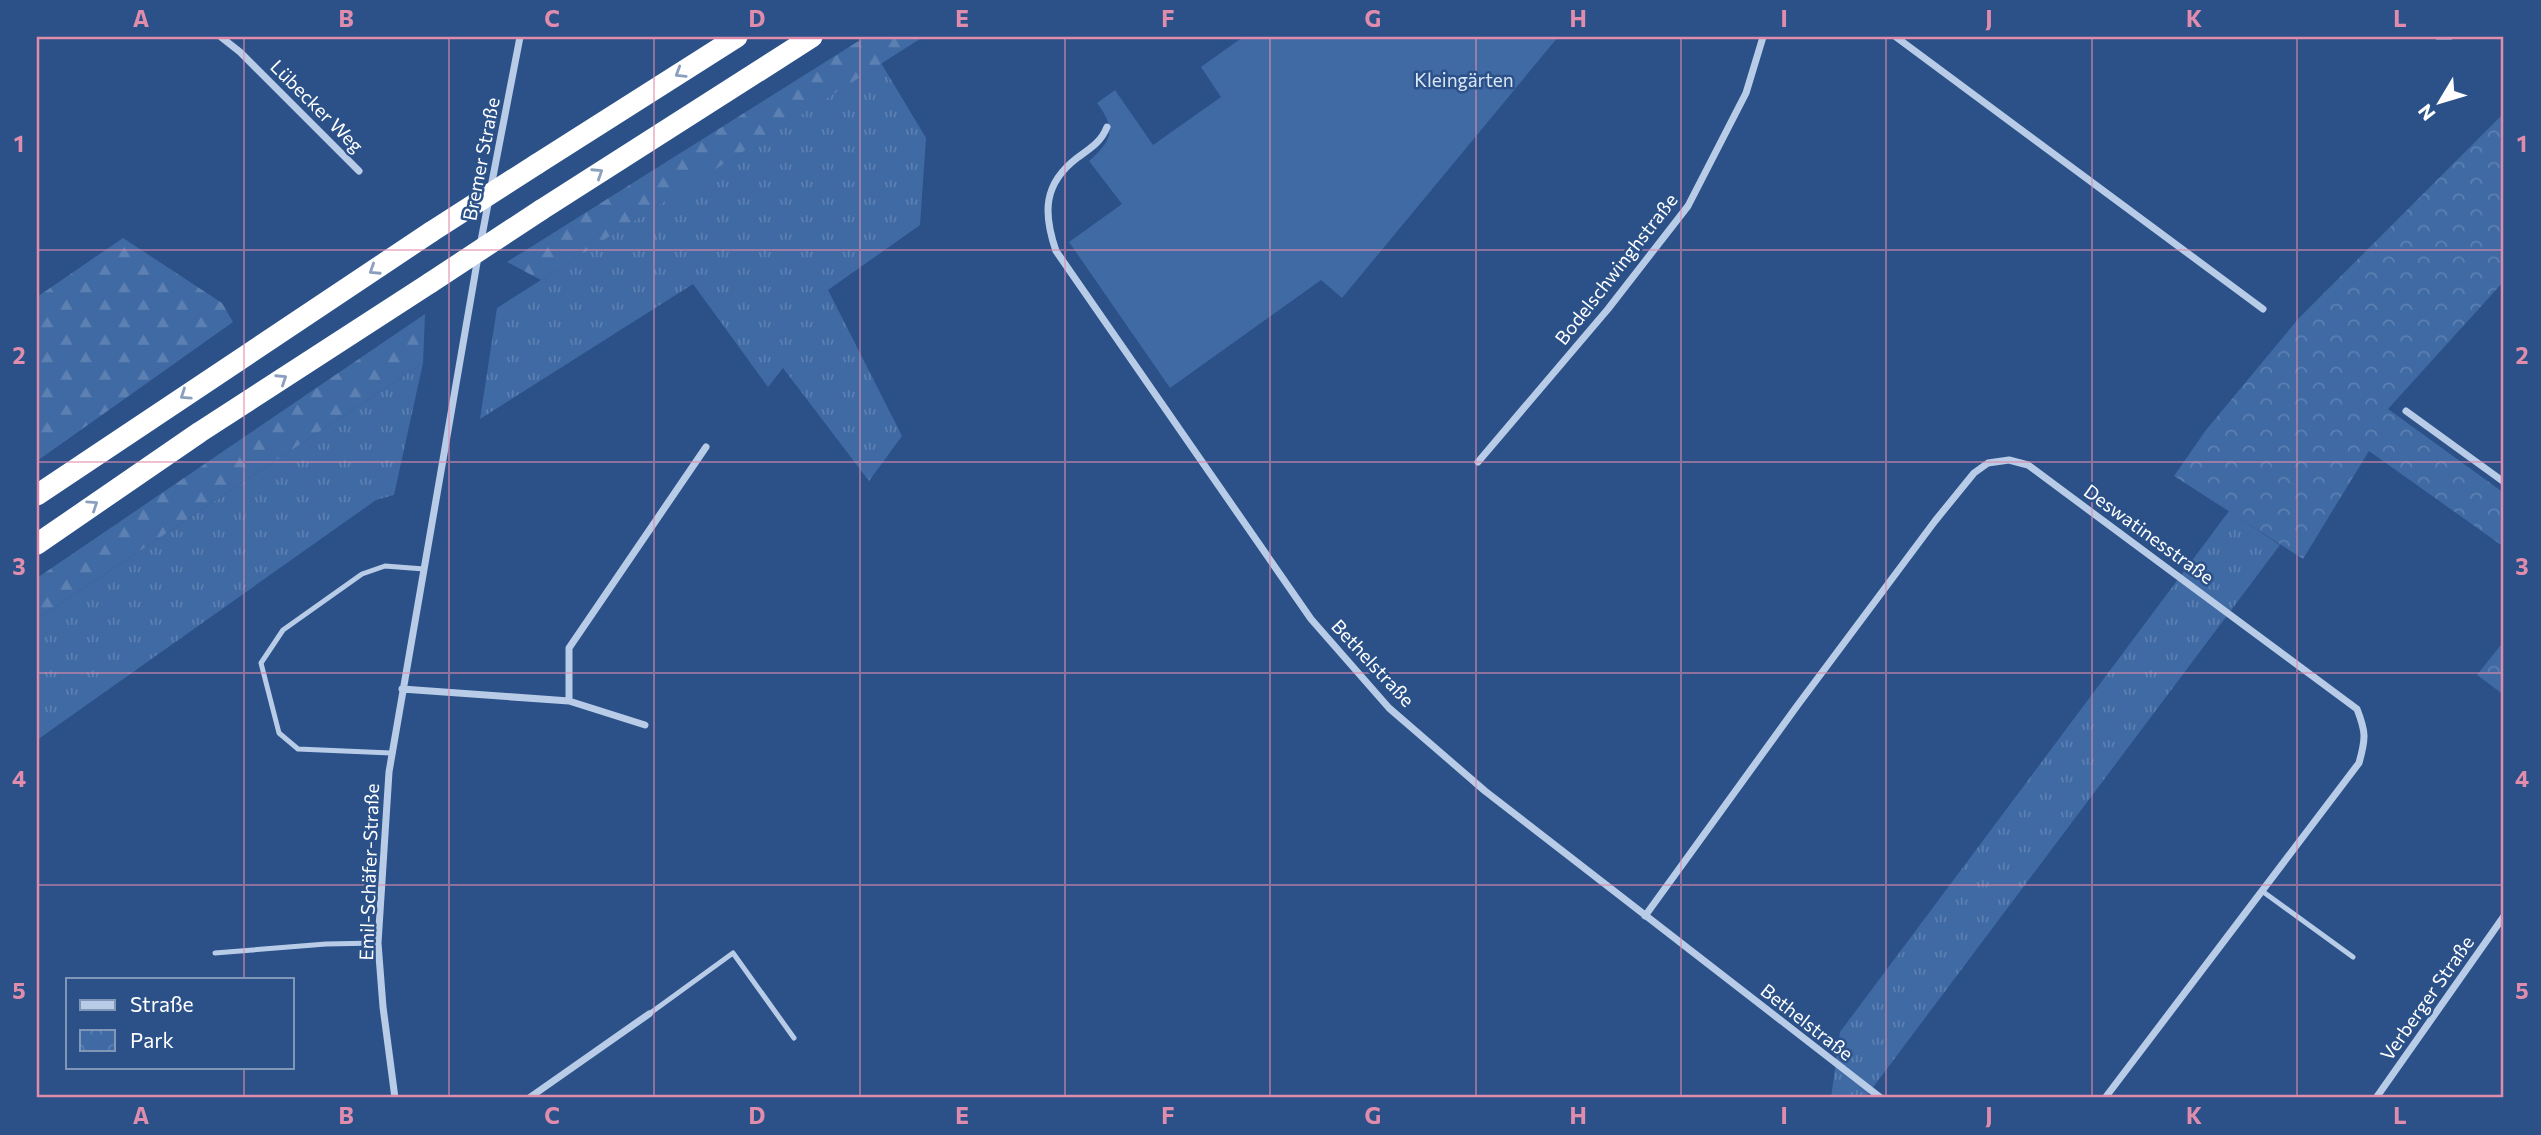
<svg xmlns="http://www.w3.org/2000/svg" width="2541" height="1135" font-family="Commissioner,sans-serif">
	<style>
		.grass { fill: url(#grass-tufts) }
		.forest { fill: url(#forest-firs) }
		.park { fill: url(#park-crowns) }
		.garden { fill: #406aa4 }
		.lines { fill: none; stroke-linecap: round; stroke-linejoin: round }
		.service { stroke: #b8cce8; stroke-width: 5 }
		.minor { stroke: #b8cce8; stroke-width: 7 }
		.motorway { stroke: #fff; stroke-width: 21 }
		.motorway-bridge { stroke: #fff; stroke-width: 21 }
		.oneway { stroke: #8a9fbe }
		.grid { fill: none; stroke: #e08cad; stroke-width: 2; stroke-opacity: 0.55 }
		.labels { text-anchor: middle; stroke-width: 5; stroke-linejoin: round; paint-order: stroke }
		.park-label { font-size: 19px; fill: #dbe7f7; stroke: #2b5188 }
		.street-label { font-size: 19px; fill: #fff; stroke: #2b5188 }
		.neatline { fill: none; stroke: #e08cad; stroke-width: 2.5 }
		.grid-label { font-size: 23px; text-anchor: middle; font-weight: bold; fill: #e08cad }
	</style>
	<defs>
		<pattern id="grass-tufts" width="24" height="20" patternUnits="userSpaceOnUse" patternTransform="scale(1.75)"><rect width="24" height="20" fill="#406aa4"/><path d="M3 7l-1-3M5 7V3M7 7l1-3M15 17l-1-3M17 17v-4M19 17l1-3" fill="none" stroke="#5d80b2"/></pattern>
		<pattern id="forest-firs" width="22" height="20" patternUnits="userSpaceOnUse" patternTransform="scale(1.75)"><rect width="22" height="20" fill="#406aa4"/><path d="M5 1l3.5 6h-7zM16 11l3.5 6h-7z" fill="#5d80b2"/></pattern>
		<pattern id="park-crowns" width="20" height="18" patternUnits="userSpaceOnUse" patternTransform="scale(1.75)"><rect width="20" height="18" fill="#406aa4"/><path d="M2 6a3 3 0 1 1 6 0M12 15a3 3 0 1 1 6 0" fill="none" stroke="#5d80b2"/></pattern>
	</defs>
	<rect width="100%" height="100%" fill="#2b5188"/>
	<path class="grass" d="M881 63 926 138 920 225 828 290 902 436 869 481 783 368 768 387 693 284 480 419 497 308Z
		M423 363 394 495 376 500 37 740V619Z
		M2229 511 2280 545 1865 1098H1831L1840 1032Z"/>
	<path class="forest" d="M865 37H923L541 280 507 262Z
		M123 238 222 303 233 322 37 461V297Z
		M425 314 423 363 37 619V578Z"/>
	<path class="park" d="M2504 113V281L2388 409 2504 493V547L2369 451 2303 559 2174 476 2206 430 2299 318Z
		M2504 641V695L2477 675Z"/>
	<path class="garden" d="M1243 37H1558L1342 298 1321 280 1170 388 1069 242 1122 204 1089 161C1112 141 1117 129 1097 103L1115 90 1153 145 1221 97 1201 67Z"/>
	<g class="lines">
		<path class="service" d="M2437 37H2451
			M391 753 298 749 279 733 261 663 283 630 362 574 385 566 424 569
			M2262 891 2353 957
			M215 953 326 944 378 943
			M649 1014 733 953 794 1038"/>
		<path class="minor" d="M221 37 240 52 359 171
			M1896 37 2263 309
			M1107 127C1101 142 1091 148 1077 158 1043 184 1043 213 1056 251L1311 619 1389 708 1485 791 1881 1098
			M491 187 520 37
			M480 246 489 199
			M2406 411 2504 482
			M1478 462 1608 309 1688 206 1746 93 1763 37
			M402 689 569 701 645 725
			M569 701V648L706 447
			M1645 916 1797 706 1935 521 1974 473 1988 463 2009 460 2028 465 2357 709C2366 732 2366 738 2359 763L2105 1098
			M395 1098 383 1007 378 943 389 772 478 257
			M529 1098 649 1014
			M2376 1098 2504 916"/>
		<path class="motorway" d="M537 164 737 37
			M541 210 812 37
			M37 495 431 232
			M37 544 200 432 430 283"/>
		<path class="motorway-bridge" d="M431 232 537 164
			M430 283 541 210"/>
	</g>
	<defs><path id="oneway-chevron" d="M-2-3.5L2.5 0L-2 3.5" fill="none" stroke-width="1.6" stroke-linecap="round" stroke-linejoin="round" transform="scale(1.75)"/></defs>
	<g class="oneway">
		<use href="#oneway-chevron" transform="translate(680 73) rotate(148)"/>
		<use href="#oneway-chevron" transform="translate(598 173) rotate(-33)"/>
		<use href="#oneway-chevron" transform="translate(374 270) rotate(147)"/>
		<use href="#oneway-chevron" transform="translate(282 379) rotate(-33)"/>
		<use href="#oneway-chevron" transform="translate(185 395) rotate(146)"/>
		<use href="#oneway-chevron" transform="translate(93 505) rotate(-34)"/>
	</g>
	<path class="grid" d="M244 37V979M449 37V1098M654 37V1098M860 37V1098M1065 37V1098M1270 37V1098M1476 37V1098M1681 37V1098M1886 37V1098M2092 37V1098M2297 37V1098M37 250H2504M37 462H2504M37 673H2504M37 885H2504M244 1067V1098"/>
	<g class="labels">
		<g class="park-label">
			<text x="1464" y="87">Kleingärten</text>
		</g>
		<g class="street-label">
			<text transform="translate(317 106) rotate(45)" y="7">Lübecker Weg</text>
			<text transform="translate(481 159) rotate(-79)" y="7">Bremer Straße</text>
			<text transform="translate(1616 269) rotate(-52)" y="7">Bodelschwinghstraße</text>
			<text transform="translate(2149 534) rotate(36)" y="7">Deswatinesstraße</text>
			<text transform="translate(1373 663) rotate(47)" y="7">Bethelstraße</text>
			<text transform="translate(369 872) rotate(-88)" y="7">Emil-Schäfer-Straße</text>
			<text transform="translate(2427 998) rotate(-55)" y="7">Verberger Straße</text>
			<text transform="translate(1807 1022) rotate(38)" y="7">Bethelstraße</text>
		</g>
	</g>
	<rect width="2541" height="1135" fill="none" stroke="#2b5188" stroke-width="77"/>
	<rect x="66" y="978" width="228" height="91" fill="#2b5188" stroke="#8097b8" stroke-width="2"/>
	<rect x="80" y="1000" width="35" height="10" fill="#b8cce8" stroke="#8097b8" stroke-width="2"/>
	<text x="130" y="1012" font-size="21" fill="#ffffff">Straße</text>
	<rect x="80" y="1030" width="35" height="21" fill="url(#park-crowns)" stroke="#8097b8" stroke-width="2"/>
	<text x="130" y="1048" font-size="21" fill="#ffffff">Park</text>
	<g transform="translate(2440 102) rotate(232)" stroke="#2b5188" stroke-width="5" paint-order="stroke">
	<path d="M0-5L12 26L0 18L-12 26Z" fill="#ffffff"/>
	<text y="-10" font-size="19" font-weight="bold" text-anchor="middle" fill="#ffffff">N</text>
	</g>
	<rect x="38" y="38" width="2464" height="1058" class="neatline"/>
	<g class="grid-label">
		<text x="141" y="27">A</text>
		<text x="346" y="27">B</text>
		<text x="552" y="27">C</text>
		<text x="757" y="27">D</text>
		<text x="962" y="27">E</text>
		<text x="1168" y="27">F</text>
		<text x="1373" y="27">G</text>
		<text x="1578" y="27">H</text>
		<text x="1784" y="27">I</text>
		<text x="1989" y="27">J</text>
		<text x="2194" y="27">K</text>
		<text x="2400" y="27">L</text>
		<text x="19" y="152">1</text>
		<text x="2522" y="152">1</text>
		<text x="19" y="364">2</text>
		<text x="2522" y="364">2</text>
		<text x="19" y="575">3</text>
		<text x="2522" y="575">3</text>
		<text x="19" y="787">4</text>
		<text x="2522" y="787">4</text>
		<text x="19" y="999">5</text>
		<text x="2522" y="999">5</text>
		<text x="141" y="1124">A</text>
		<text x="346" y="1124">B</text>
		<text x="552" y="1124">C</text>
		<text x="757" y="1124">D</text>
		<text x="962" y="1124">E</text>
		<text x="1168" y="1124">F</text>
		<text x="1373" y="1124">G</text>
		<text x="1578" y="1124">H</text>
		<text x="1784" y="1124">I</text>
		<text x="1989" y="1124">J</text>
		<text x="2194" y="1124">K</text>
		<text x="2400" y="1124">L</text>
	</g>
</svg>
